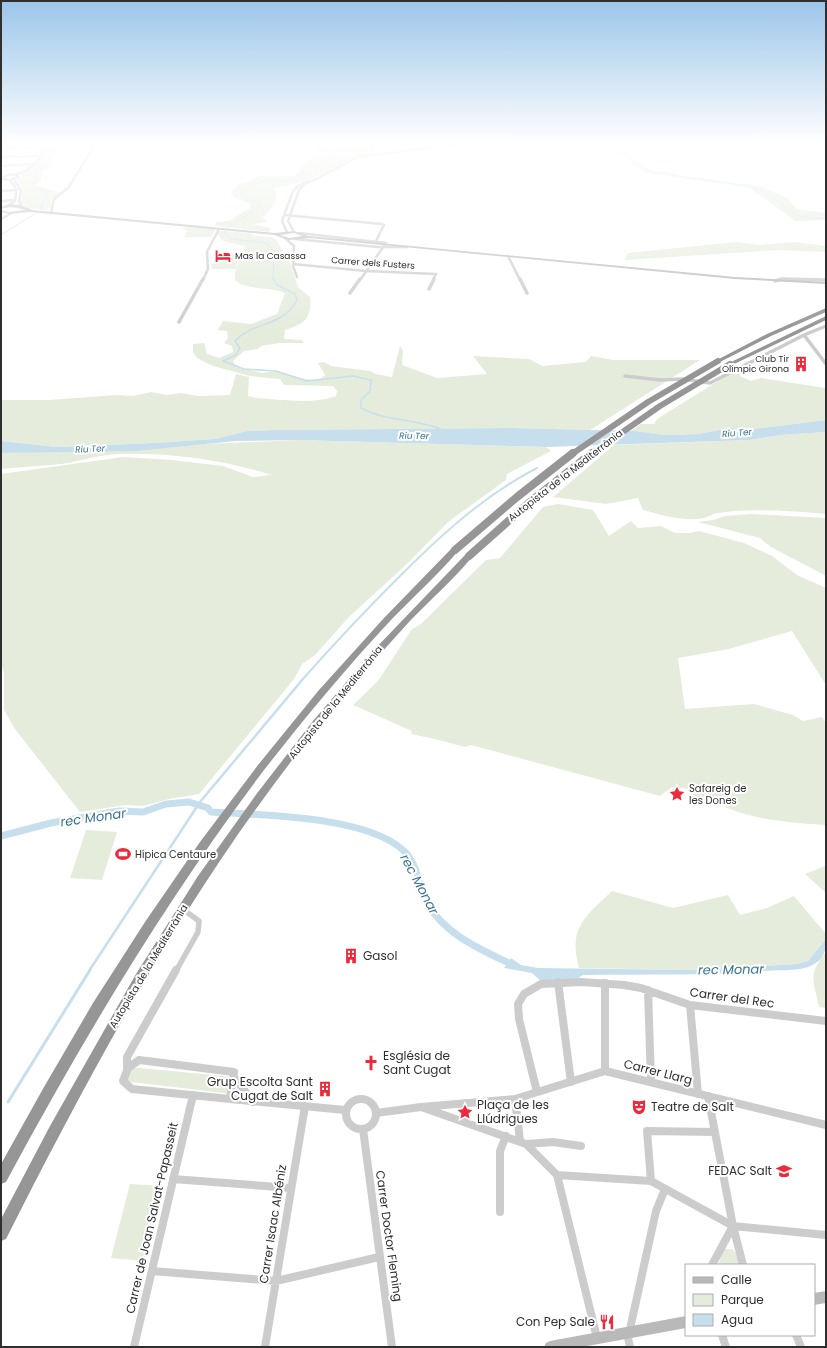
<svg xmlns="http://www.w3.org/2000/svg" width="827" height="1348" font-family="Poppins,sans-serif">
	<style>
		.green { fill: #e5ecdc }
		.water { fill: #c7dfed }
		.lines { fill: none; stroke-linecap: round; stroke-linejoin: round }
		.stream-far4 { stroke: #c7dfed; stroke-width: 1 }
		.stream-far3 { stroke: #c7dfed; stroke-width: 1.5 }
		.stream-far2 { stroke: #c7dfed; stroke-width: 2 }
		.stream-far1 { stroke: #c7dfed; stroke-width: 2.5 }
		.stream { stroke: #c7dfed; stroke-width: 3 }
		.canal { stroke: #c7dfed; stroke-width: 7 }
		.street-far3 { stroke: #ccc; stroke-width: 2.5 }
		.street-far2 { stroke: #ccc; stroke-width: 3.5 }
		.street-far1 { stroke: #ccc; stroke-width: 5.5 }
		.street { stroke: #ccc; stroke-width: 8 }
		.secondary { fill: #b9b9b9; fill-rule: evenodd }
		.highway { fill: #969696; fill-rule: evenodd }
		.highway-bridge-far1 { stroke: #969696; stroke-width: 6 }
		.highway-bridge { stroke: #969696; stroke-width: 8 }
		.labels { text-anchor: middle; stroke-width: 4; stroke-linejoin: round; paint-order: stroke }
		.far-poi-label { font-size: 9px; fill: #2f2f2f; stroke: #fff; text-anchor: start }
		.far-street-label { font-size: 9px; fill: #2f2f2f; stroke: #fff }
		.far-water-label { font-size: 9px; font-style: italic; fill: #397394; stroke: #fff }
		.street-label { font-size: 10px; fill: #2f2f2f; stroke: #fff }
		.poi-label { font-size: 10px; fill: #2f2f2f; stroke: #fff; text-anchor: start }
		.near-poi-label { font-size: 12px; fill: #2f2f2f; stroke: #fff; text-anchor: start }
		.near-street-label { font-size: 12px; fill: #2f2f2f; stroke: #fff }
		.near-water-label { font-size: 13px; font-style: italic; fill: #397394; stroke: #fff }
	</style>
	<rect width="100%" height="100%" fill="#fff"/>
	<path class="green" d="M39 144 62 146 61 149 51 159 52 167 41 171V180L36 186 60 192 51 200V207L47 210 30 208 31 210 21 204 23 190 17 180 22 177V173L40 160 45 153 43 148Z
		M313 144H372L376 146 372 154 357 156 338 167 303 182 274 188C281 200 270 210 262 218L267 220 266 222 252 224 271 228 269 232 215 226 216 222 229 221 250 208V204L234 197 231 193 238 184 253 180 258 176H292L296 174 305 163 320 153 317 147Z
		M596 144H601L628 154 648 170 673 173 684 177 711 179 737 184H750L759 186 788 198 796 209 826 213V220L795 221 750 188 647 173 630 162 628 157Z
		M184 227 214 229 215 230 211 237H185L187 230 182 229Z
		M221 231 250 233 254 236 272 237 276 240 290 263 298 287 310 297C312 319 304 324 285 330L284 339 302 340 304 343H280L261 346 258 349 244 351 233 361 236 367 262 373 277 371 304 379 319 380 325 375 318 363 324 362 331 366 370 371 376 374 392 377 400 346 403 350 402 365 437 378 487 374 473 356 529 359 542 366 586 362 591 356 613 360H700L590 430 511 428 272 430 247 431 215 439 153 443 57 447 1 441V400H49L116 395 133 396 151 392 166 395 181 393 198 396 230 395 236 374 249 377 248 396 255 398C280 399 312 405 336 396L337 391 333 386 284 385 280 379 250 376 213 366 197 358 193 352V344L204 343 207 354 219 358 233 352 232 346 224 343 228 338 227 331 218 330 223 321 251 324 277 314 285 293C270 286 247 291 235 280V272L245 246 223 241 216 232Z
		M736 242 760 245 794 242 826 246V252L778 250 625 260 628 253Z
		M232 254H239L236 269H212L211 264 227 260Z
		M739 368 740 376 751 381 761 378 826 388V420L753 429 729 428 698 434 665 435 631 431 641 424H654L657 419Z
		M826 432V514C791 511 753 508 718 513 713 513 709 517 704 518 683 522 662 515 643 510L638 498 606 504 553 497 614 445 749 440 781 435Z
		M298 440 546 447 551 451 507 474 506 480 448 522 408 563 349 617 315 655 302 664 294 679 199 794 169 799 143 806 126 805 80 812 15 729 4 710V673L1 661V474L123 457 172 460 223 466 253 477 271 475C226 460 166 452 118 454 99 455 80 461 62 464 41 466 21 467 1 469V453Z
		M558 504 593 510 609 536 631 521 638 528 661 526 675 533H690L699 531 744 543 772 556 797 575 826 588V685L792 631 729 649 678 658 685 709 754 704 793 715 803 721 822 717 826 723V825C790 823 737 819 708 797L695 798 689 789 672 787 660 796 471 745 465 747 435 739 411 734 412 731 353 705 378 681 412 629 421 624 486 560 500 558 543 507Z
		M751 514 826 518V576L771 547 760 538 698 522 713 520 725 516Z
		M86 830 117 832 102 880 70 878Z
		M825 866 826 867V893L805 874Z
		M612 891 673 908 728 895 740 915 767 908 794 896 826 934V939L808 961 797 964 689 970 579 968C568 927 585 917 612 891Z
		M826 952V1008L819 1007C814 980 807 975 826 952Z
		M129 1067 234 1077 232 1094 123 1081Z
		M130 1184 163 1186 145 1261 111 1258Z
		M724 1249H732L736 1253 740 1265H718Z"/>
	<path class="water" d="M826 420V432L781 435 749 440 546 447 298 440 236 441 136 451 1 453V441L57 447 153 443 215 439 247 431 272 430 511 428 634 431 665 435 698 434 729 428 753 429Z
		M826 939C826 953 823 961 808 967 797 971 775 970 763 971 703 976 643 974 583 975L577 979 542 982 532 973 504 968 511 958 521 965 538 968 689 970 797 964 808 961Z"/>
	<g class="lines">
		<path class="stream-far4" d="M599 144 630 157 651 172 749 186 766 193 799 216 826 219
			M41 209 42 202 47 197 45 192 32 186 36 180 37 171 47 166 48 160 54 151 53 147 48 144
			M228 227 258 208 260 204 240 193C253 176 273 183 292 180 308 177 323 166 334 154L324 144
			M226 230 224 233 232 239 267 243 272 249 274 260 273 280
			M1 235 36 213"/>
		<path class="stream-far3" d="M273 279 277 285 295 294 297 300C282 328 255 320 235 341L240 348 236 355 223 361 244 369 276 371 307 381 353 376 371 380 370 391 361 400V408C386 422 417 418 443 430"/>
		<path class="stream-far2" d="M302 680C333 645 365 611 398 578 440 536 483 496 537 468"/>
		<path class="stream-far1" d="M89 971 200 802 303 679"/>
		<path class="stream" d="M8 1102 90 970"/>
		<path class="canal" d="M1 836 51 823 119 811 143 812 166 804 189 802 208 808 211 812C261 815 368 816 404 851 418 864 418 885 426 901 444 935 482 950 515 966"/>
		<path class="street-far3" d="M1 149 36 147
			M1 157 38 156
			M1 166 30 164
			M15 175 19 177 10 180 2 179C6 174 11 175 17 174 28 171 41 162 43 150L37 144
			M15 181 21 191 19 201 21 206
			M1 191 17 190
			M1 201 15 200
			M8 205 14 202C18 193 17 186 9 180
			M51 213 54 199 69 187 95 144
			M284 215 382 224 384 225 376 241
			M1 219 12 213
			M287 232 282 221 293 191 298 186 316 179 358 157 458 144
			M294 232 288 221 299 190 304 185
			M299 233 386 243 360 280
			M285 238 294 246 293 266 297 277
			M295 239 378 247H407
			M508 256 520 280
			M293 264 366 271 436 274 433 280
			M203 280 208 269 207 252 219 229
			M779 280H814"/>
		<path class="street-far2" d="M520 279 527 293
			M775 281 782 279 826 280
			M429 289 434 279
			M350 293 360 279
			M179 322 203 279
			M826 326 804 335 826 364
			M625 376 660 380 682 379 710 383 804 335"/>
		<path class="street-far1" d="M176 971 198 932 199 921 188 913"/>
		<path class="street" d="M558 982 571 1082
			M605 983V1071
			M648 990 651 1081
			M690 1005 698 1094
			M139 1060 234 1072 230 1099 132 1089 123 1081 128 1068Z
			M127 1069V1057L176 970
			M234 1077 253 1102
			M537 1092 519 1019 518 1004 524 994 541 984 581 982 624 985 641 988 690 1005 826 1021
			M708 1096 733 1226 743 1265
			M346 1114a15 15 0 1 1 30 0a15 15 0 1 1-30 0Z
			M230 1099 345 1110
			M515 1099 520 1141
			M424 1108 526 1144 557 1175 651 1181 733 1226 826 1235
			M376 1113 421 1107 515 1099 605 1071 826 1125
			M363 1129 392 1347
			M526 1144 553 1142 581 1146
			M557 1175 597 1338
			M173 1179 291 1188
			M651 1181 647 1131 715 1132
			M500 1212V1151L506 1136
			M712 1265 733 1226
			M152 1271 276 1281 379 1257
			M722 1335 726 1347
			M796 1335 801 1347
			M134 1347 193 1095
			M265 1347 305 1106
			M630 1347 628 1338 656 1211 665 1189"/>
		<path class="secondary" d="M10 204 19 205 33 210 275 233 294 231 308 236 735 277 826 282V284L735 279 310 238 289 240 274 235 30 212 9 214 1 212V210L9 212 25 210C16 207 11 206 1 209V207ZM294 233 303 236 289 238 280 235Z
			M826 1291V1303L814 1305V1293Z
			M686 1316V1328L582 1347H544L546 1343 550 1341Z"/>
		<path class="highway" d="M826 308V312L771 336 720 362 715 361 767 334Z
			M826 316V320L732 365 727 364Z
			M452 548H455L459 550C438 575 413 597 391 620 346 668 304 719 264 770 166 900 83 1039 6 1182L1 1184V1164L44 1087 93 1003 145 922 200 842 258 765 319 690 384 618Z
			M466 554H472L473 556C454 579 430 600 409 622 369 666 330 712 293 759 179 907 90 1073 6 1239L1 1241V1219L50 1126 136 974 198 876 258 792 313 721 372 652Z"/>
		<path class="highway-bridge-far1" d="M572 454 648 402 718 361
			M591 454 660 406 730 364"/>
		<path class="highway-bridge" d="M455 550 517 497 573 453
			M469 556 530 502 592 453"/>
	</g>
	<linearGradient id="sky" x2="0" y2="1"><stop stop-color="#9bc5ea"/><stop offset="0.43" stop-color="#fff"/><stop offset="1" stop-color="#fff" stop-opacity="0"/></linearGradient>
	<rect width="827" height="333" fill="url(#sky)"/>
	<defs>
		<symbol id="hotel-bare" viewBox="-9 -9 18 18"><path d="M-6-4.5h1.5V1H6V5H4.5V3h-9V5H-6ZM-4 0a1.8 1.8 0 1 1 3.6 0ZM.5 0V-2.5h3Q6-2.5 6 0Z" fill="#ec2a3c" stroke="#fff" stroke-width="2.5" paint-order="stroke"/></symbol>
		<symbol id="building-bare" viewBox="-9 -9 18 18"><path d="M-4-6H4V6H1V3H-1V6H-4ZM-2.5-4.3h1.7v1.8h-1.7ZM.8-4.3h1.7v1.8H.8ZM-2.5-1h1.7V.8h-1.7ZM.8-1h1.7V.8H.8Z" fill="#ec2a3c" stroke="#fff" stroke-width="2.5" paint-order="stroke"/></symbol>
		<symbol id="sight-bare" viewBox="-9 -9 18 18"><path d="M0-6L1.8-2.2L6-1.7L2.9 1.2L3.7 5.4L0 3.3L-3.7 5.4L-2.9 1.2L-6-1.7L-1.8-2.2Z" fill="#ec2a3c" stroke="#fff" stroke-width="2.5" paint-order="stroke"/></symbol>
		<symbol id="stadium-bare" viewBox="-9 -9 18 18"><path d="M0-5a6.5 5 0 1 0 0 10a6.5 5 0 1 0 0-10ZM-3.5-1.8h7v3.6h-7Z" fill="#ec2a3c" stroke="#fff" stroke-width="2.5" paint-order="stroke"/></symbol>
		<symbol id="church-bare" viewBox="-9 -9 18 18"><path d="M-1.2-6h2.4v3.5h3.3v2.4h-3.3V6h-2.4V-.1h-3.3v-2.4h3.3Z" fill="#ec2a3c" stroke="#fff" stroke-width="2.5" paint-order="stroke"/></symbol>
		<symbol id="theatre-bare" viewBox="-9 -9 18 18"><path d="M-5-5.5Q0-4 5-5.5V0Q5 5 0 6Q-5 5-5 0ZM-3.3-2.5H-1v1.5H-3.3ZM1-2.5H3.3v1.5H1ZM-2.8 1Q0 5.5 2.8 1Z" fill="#ec2a3c" stroke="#fff" stroke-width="2.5" paint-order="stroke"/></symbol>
		<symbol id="school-bare" viewBox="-9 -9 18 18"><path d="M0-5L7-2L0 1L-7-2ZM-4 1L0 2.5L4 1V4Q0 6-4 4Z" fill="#ec2a3c" stroke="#fff" stroke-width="2.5" paint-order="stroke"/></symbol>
		<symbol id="restaurant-bare" viewBox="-9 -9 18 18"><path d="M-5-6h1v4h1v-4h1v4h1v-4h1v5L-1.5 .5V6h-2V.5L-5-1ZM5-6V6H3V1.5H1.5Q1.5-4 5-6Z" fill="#ec2a3c" stroke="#fff" stroke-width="2.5" paint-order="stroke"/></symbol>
	</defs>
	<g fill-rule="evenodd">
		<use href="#hotel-bare" x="212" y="245" width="22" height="22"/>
		<use href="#building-bare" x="790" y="353" width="22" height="22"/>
		<use href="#sight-bare" x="666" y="783" width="22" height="22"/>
		<use href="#stadium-bare" x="112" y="843" width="22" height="22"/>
		<use href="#building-bare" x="340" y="945" width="22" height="22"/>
		<use href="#church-bare" x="360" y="1052" width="22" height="22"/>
		<use href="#building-bare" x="314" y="1078" width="22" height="22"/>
		<use href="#theatre-bare" x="628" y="1096" width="22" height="22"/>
		<use href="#sight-bare" x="454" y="1101" width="22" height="22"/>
		<use href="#school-bare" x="773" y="1160" width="22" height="22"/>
		<use href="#restaurant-bare" x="596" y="1311" width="22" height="22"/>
	</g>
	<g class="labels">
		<g class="far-poi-label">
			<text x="235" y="259">Mas la Casassa</text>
			<text x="789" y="362" text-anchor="end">Club Tir<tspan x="789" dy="10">Olímpic Girona</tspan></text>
		</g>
		<g class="far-street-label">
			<text transform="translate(373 263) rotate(4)" y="3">Carrer dels Fusters</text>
		</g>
		<g class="far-water-label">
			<text transform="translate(737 433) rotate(-5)" y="3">Riu Ter</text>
			<text transform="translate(414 436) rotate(1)" y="3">Riu Ter</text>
			<text transform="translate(90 449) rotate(-3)" y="3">Riu Ter</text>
		</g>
		<g class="street-label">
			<text transform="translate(565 475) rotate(-38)" y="4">Autopista de la Mediterrània</text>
			<text transform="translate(335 702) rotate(-51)" y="4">Autopista de la Mediterrània</text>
			<text transform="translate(148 966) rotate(-59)" y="4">Autopista de la Mediterrània</text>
		</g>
		<g class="poi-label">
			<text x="689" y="792">Safareig de<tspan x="689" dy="12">les Dones</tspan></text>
			<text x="135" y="858">Hípica Centaure</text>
		</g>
		<g class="near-poi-label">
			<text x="363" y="960">Gasol</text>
			<text x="383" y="1060">Església de<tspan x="383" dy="14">Sant Cugat</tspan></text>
			<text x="313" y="1086" text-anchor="end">Grup Escolta Sant<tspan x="313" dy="14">Cugat de Salt</tspan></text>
			<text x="477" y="1109">Plaça de les<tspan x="477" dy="14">Llúdrigues</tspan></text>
			<text x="651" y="1111">Teatre de Salt</text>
			<text x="772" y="1175" text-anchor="end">FEDAC Salt</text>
			<text x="595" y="1326" text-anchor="end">Con Pep Sale</text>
		</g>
		<g class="near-street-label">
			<text transform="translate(732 998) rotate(8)" y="4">Carrer del Rec</text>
			<text transform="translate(658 1072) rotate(14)" y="4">Carrer Llarg</text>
			<text transform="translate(152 1218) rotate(-77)" y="4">Carrer de Joan Salvat-Papasseit</text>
			<text transform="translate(273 1224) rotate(-81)" y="4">Carrer Isaac Albéniz</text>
			<text transform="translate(389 1236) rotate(82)" y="4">Carrer Doctor Fleming</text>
		</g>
		<g class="near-water-label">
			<text transform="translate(93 817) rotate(-8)" y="5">rec Monar</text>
			<text transform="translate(420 884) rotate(62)" y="5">rec Monar</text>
			<text transform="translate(731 969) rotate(-1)" y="5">rec Monar</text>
		</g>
	</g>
	<rect width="827" height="1348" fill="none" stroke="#2f2f2f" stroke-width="4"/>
	<rect x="685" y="1264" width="130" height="72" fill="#ffffff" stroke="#acacac"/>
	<rect x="693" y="1277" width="20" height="6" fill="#b9b9b9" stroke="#acacac"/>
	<text x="721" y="1284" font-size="12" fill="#2f2f2f">Calle</text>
	<rect x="693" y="1294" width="20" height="12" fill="#e5ecdc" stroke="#acacac"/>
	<text x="721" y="1304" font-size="12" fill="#2f2f2f">Parque</text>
	<rect x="693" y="1314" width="20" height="12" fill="#c7dfed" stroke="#acacac"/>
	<text x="721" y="1324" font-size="12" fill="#2f2f2f">Agua</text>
</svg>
